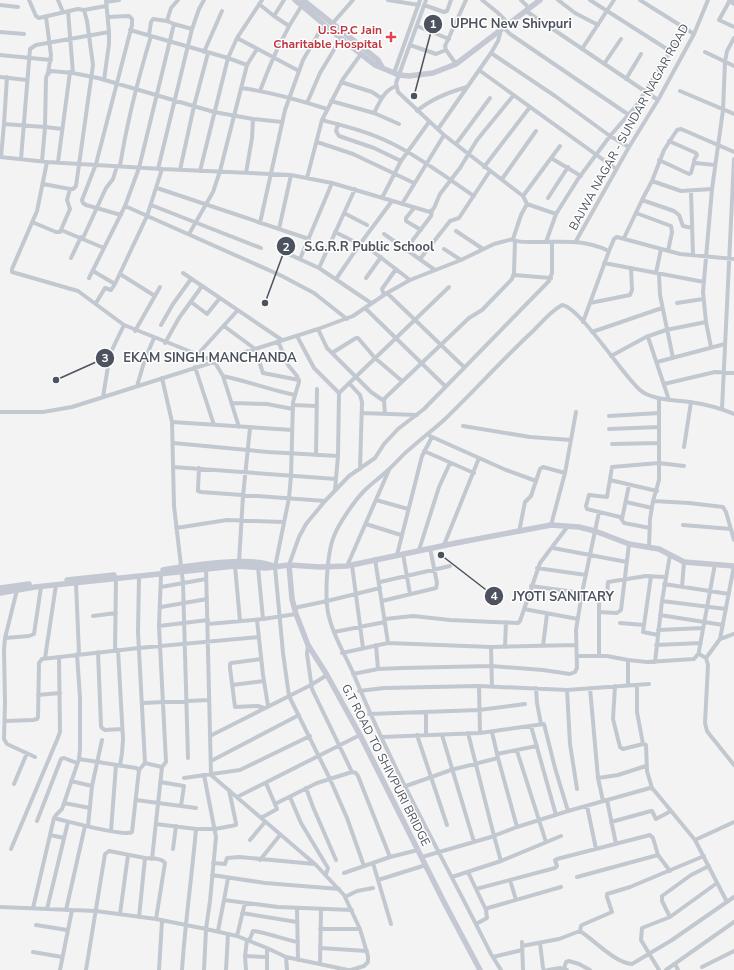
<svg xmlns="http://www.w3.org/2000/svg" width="734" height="970" font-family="'Nunito Sans',sans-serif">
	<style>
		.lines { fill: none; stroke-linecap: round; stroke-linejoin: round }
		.street { stroke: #c2c8cf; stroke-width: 4 }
		.secondary { stroke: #c3c8d3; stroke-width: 5.5 }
		.health-dot { fill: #e0444e; stroke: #fff; stroke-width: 1.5 }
		.labels { text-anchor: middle; stroke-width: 3; stroke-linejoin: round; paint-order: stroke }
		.health-label { font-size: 12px; font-weight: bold; fill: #be3a42; stroke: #fff; text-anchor: end }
		.street-label { font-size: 12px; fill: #4c535e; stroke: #fff }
		.leader { fill: none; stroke: #4c535e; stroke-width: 1.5 }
		.callout-dot { fill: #4c535e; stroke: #fff; stroke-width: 1.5 }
		.mark-label { font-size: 12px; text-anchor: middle; font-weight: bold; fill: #fff }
		.callout-label { font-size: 13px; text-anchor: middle; font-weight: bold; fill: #4c535e; stroke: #fff; stroke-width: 3; stroke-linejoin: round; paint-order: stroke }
	</style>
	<rect width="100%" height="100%" fill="#f4f3f3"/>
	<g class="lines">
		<path class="street" d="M29 0 36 16 39 18 78 9 84 10 87 21 93 65 76 186 73 189H70L43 184
			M58 0 63 12
			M388 0 419 5
			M482 0 497 12 509 24
			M521 0 529 8
			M558 0 575 13 598 25
			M590 0 670 51
			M640 0 694 34
			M730 0 719 20 734 27
			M106 2 119 0
			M259 4 274 16 289 26
			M0 5 18 7
			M424 5 444 12 447 11 451 0
			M84 10 106 6
			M68 11 73 73
			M526 11 658 100
			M274 16 284 0
			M46 17 51 55 48 73
			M108 17 129 16 132 19V25L96 164 82 200 83 203 86 205 121 215
			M167 21 171 8 178 0
			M332 24 353 0
			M417 26 449 39
			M504 28 510 34 629 115
			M192 29 199 9 204 0
			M130 30 228 58 247 65
			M0 32 24 34
			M149 35 151 22 153 19 167 21 174 24
			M237 38 299 71
			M410 45 436 54 446 50
			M582 49 614 0
			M204 52 222 11
			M705 52 734 66
			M491 53 555 96 610 136 629 147
			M0 55 51 60
			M456 64 446 50 445 46 466 0
			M604 64 621 39
			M479 70 616 169
			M394 73 420 0
			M0 77 27 80
			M626 79 641 54
			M104 80 109 44V32L106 0
			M341 82 372 92 381 98
			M241 88C271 92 299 100 327 109
			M260 91C272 59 283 34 302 5
			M680 91 734 114
			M331 101 374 113C380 102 383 91 396 86
			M307 103 320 73 341 38
			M417 111C431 99 449 92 467 87
			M374 113 399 124
			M322 120C345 126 369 132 391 143 420 157 447 178 474 196
			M4 124 7 77
			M338 124 336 131 339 136 374 148 401 161
			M438 129 491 53 498 41 501 30
			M669 141 696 153 697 155 694 160 695 163 715 165
			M317 142 353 154 414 183
			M456 144 490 98
			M0 157 47 162 162 169 291 175 332 183 430 212 434 208 440 194 460 168 477 140 513 96
			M1 157 4 124 45 127 62 129
			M551 158 581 176
			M21 159 30 49 36 45 109 32
			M659 160 689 174 691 173 694 162
			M42 161 45 127 46 78 47 75 51 71 73 73 98 78 214 112 253 119 282 122
			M47 162 37 211 12 269V272L78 291 124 325 214 361 223 376 239 427
			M58 162 70 72
			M120 166C127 122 138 79 151 36
			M484 167 530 107
			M180 170 194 106 208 53
			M200 171 228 58 237 38 262 0
			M246 173 252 138 253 119
			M307 178 322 120 343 79 361 54
			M502 179 536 131
			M652 181 681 191 712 189
			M157 188 309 239
			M691 191 693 255
			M523 196 560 146
			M382 198 401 161 429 122
			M548 198 568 167
			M642 200 652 181 664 150 677 130 681 129 734 152
			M402 204 444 135
			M527 204 556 214
			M151 205 261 248
			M125 206 282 276 314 293 347 319
			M414 208 406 218V221L421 230
			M344 213 367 225
			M636 213 671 226 672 232 668 251
			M32 222 56 232H60L70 209 67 200 70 189
			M260 223 285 110 303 60 324 24
			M279 229 291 175
			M61 230 104 248
			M456 231 483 249
			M335 232 371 250 410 280
			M189 234 213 192 220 171 247 65 257 49
			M384 234 435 270
			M83 238 106 188 113 179 117 166
			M624 238 642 200 674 211 679 215 683 226 692 228
			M513 240C521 243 530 242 538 242 565 242 583 239 609 251
			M576 241 629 147 658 100 694 34 708 0
			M546 242 556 214 578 179 610 136 636 106 685 28
			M406 249 431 216 432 211
			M444 249 461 260
			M284 252 319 268 371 303
			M71 258 81 237
			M300 259 332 183
			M420 259 450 221 459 218 490 171
			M604 263 704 282
			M319 268 355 189
			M93 271 115 284
			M183 273 282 340
			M656 273 661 249
			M120 274 155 296
			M659 274 660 295 673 358
			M514 275 551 278
			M89 278 125 206 139 168 174 24 192 29 158 169
			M366 278 381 257
			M336 279 360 244 392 201
			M387 293 464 367
			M384 295 382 289 396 269
			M191 302 207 314 220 298
			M96 303 105 288 111 290 115 284 147 216 162 169
			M590 303 630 295 632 290 631 268
			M677 303 703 299
			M365 308 445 386
			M583 322 609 251 614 239 617 237 680 254 734 259
			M161 325 173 304 191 279
			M224 326 255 349 263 373 299 380
			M318 329 327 348 371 392 384 401
			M135 331 160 287
			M592 332 662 308
			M297 336 314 368 339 393
			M648 337 669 400
			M278 341 288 365 297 376 299 382 293 402 291 476 289 498 275 567 283 653 289 696 330 779 347 818 364 866
			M165 343 179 318 202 286
			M711 347 706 322 703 292 712 189 723 110 725 62 727 51 734 38
			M332 353 356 338H358L375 358 402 381
			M198 354 237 311
			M611 356 646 337 666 330 706 322
			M657 362 725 344
			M195 367 214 425
			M223 376C247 381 270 390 295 395
			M162 378 172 422 174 506 183 583 188 758
			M349 383 360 395 362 402 360 469
			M664 384 715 372 734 373
			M137 386 145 359 154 338
			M103 397 110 354 124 325
			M232 403 267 404 293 409
			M293 405 316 406
			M722 409 734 159
			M0 412H43L72 407 318 329 353 316 387 293 410 280 461 260 494 244 513 239 521 215 527 204 523 196 444 135 398 92 396 83 426 0
			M362 413 417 415
			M385 414 384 401 385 398 469 318 482 310 512 279 514 273 515 241
			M609 416 659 413
			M172 422 292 430
			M463 426 530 437 571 440
			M609 429 659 427
			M430 436 506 470 536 481
			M173 443 268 452 338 456
			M612 444 659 443
			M684 447 691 402
			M424 451 474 473
			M316 455 317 389
			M173 467 336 479
			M199 468 198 489V491L201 492 325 501
			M610 480 657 491
			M335 490 338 456 339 393 449 287
			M376 500 408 509
			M653 501 659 480V398
			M626 502 652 508
			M622 519 629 485
			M366 524 401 535
			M551 525 565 473 576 412
			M683 525 731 529
			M176 528 227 520 284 522
			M650 528 624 523 620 517 587 509 586 506 589 495 607 497 612 467 659 463 684 466
			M519 532 525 502 531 496 540 469 543 467 565 473
			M444 545 479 458
			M649 547 650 519 653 501 689 503 723 507 726 512 734 540
			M553 548 627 562
			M419 550 439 487 450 463
			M403 554 410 594
			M397 555 422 456 432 437
			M375 559 388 643
			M239 562 243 496 250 428
			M715 564 699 651V654L706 658 708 665 705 723 707 731 710 735 734 765
			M289 565 299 537 306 524 325 501 349 476 375 458 384 444 398 429 424 409 549 281 552 273V242
			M352 565 363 648
			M235 566 240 621
			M347 566 389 470
			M258 567 263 619
			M206 568 211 775 316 865 344 895 360 929 368 956V962L364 966 351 970
			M537 568 586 575
			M651 576 643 632 658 635
			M380 582 450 566
			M76 583 79 654
			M664 584 729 594
			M531 586 582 593
			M161 587 206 579
			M682 587 684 562
			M17 590 5 638 4 650 5 703 4 739 7 744 35 757
			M382 601 436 588 437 583 430 548
			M662 601 726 609
			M161 607 207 599
			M294 608 327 601 380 588
			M524 609 578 619
			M599 612 617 613 621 610 629 544
			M660 615 723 625
			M93 616 116 613
			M385 619 413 616 450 620 518 623 520 621 540 563 568 526
			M257 620 263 675 268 706
			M620 623 644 625
			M208 624 263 619 296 614
			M159 626 208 620
			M658 630 703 628
			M334 632 385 622
			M5 638 29 636 34 634 41 587
			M720 639 734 634
			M308 645 307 654 312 689 352 772
			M376 645 378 669
			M656 645 701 643
			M543 646 547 614
			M491 647 492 687
			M505 647 506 622
			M118 650 123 739 122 753 120 766
			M115 651 116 578
			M98 652 101 726 102 728 105 730 122 729
			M342 653 388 643 491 647 576 645
			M577 656H607L628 660 647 662 694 659 699 653
			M599 656V599L601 597 607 595 608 582 646 576 665 577
			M45 658 56 585
			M706 658 720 639 734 566
			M261 659 231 663 230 664V668L235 707 258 706 264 708
			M655 662 662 601 670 555
			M353 674 378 669 402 668 491 666 543 670 570 674 575 672 577 668 576 630 582 593 599 512
			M232 685 264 681
			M628 685V660
			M637 685V712L643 744
			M479 686 480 733
			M615 686 613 719 620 747 623 749 643 744 646 745 647 771 652 788
			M536 688 537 703 541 724
			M590 688 598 778 603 801
			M567 690 570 744 577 789
			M359 691 384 688 479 686 567 690 649 684
			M38 695 60 693
			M143 703 209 700
			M426 712V735
			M369 714 479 710 525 704
			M5 721 33 720 37 719 38 717 39 663 42 659 139 648 258 637
			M531 726 556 815
			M492 732 498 758 517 827
			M468 733 494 836 501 861
			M417 735 447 825
			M442 735 474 842
			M210 736 311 685 327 675
			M382 737 480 733 544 724 555 768 568 811
			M517 751 546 842
			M497 754 537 746
			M211 761 299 715
			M145 763 162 767
			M139 770 145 763 138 632 139 576
			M184 778 240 770 310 736
			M598 778 618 775 646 766
			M71 781 92 786
			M160 782 184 786 181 806
			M14 784 27 753
			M406 786 451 770 498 758
			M306 788 313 807 336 860
			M237 797 360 735
			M290 797 301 823 328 868 326 874
			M136 800 196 808
			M607 800 616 844
			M64 803 90 808
			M275 804 317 783 352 772 356 773 358 776 390 857
			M587 806 596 849
			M54 818C67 821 124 837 132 832L139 770 136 768 79 759
			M261 818 277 809 266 783
			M37 821 61 759 64 758 77 763
			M611 822 651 811H652L656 819 671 811
			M156 824 196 829
			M88 826 92 786 102 740
			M111 831 116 765
			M50 835 64 838
			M250 840 265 822
			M695 840 734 822
			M11 849 54 747 57 740 60 732 59 657
			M173 849 176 826
			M422 857 491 837 517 827 568 811 650 788 653 789 695 840 727 902
			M152 859 162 767 166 762 159 626 161 574
			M260 860 280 835
			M213 863 225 864 227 858 239 857 315 864
			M373 863 391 924
			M468 872 486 910
			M344 873 390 857 418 850
			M212 875 265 883 339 889
			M452 877 501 861 561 836
			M577 877 658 855
			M378 880 426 865
			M510 880 516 900
			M476 889 555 868 557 866 555 860 557 859 650 835 653 838 658 855 670 871
			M345 897 357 891 373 888
			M224 900 228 878
			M0 907 96 911 156 919 206 929 237 936 267 948 286 957 348 970
			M33 908 54 818 56 815 62 809 79 759 80 749V698L77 654
			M297 908 298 960
			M47 909 68 822
			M66 910 85 826
			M242 913 297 922
			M120 914 128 855
			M139 917 145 858C151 858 162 858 165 863L156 919
			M670 917 662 901V896L691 875 709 866
			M476 924 487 918 486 910 488 908 561 887
			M36 925 67 930
			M320 929H360
			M218 931 224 900 278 907 352 910
			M580 931 581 926 582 925 612 912 607 897V894L630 887 704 856
			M237 936 245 903
			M249 941 253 931C257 930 290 941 298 942
			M522 942 523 970
			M540 943 543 968 544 970
			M522 946 559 939 580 931C594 940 615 963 632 964L672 940 734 897
			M320 948 367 951
			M33 952 62 957
			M245 956 266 957
			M286 957 287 970
			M493 957 522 950
			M320 964 321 909
			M675 964 678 970
			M702 967 734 951
			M564 969 566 962 569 961 579 964 590 970
			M60 970 72 910
			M86 970 105 854 109 851 145 858
			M159 970 162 921
			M182 970C185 923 192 876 196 829H215L236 825V823L229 790
			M204 970 206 929 210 901 216 837 204 775
			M226 970 228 934
			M246 970 245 956 247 940
			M267 970V948
			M501 970 491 954C445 861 393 771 354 675 346 656 334 638 329 617 324 599 327 553 334 536 339 523 355 500 365 490 372 483 381 477 388 470 396 463 403 454 411 448 422 438 433 430 444 420 474 391 502 360 533 331 542 322 551 311 562 305 580 307 623 376 640 390 651 400 675 400 690 402 704 404 720 408 734 414
			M548 970 560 968 567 970
			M659 970 641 940 642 928 670 917 717 883
			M666 970 734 922"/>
		<path class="secondary" d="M295 0 333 32 375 65 399 75 409 76 433 73 456 64 540 0
			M303 0 378 60 382 67
			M730 0 734 3
			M289 565 292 599 296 614 308 645 327 675 360 735 445 904 480 970
			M163 570C186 566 256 555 275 567
			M67 580 114 575
			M0 588 29 584
			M0 593 35 587 235 566 266 568 289 565 320 567 347 566 456 543 551 525 579 527 595 531 629 544 659 549 684 562 734 566"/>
	</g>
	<path class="health-dot" d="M389 31h4v4h4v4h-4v4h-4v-4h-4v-4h4z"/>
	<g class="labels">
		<g class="health-label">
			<text x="382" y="34">U.S.P.C Jain<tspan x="382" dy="14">Charitable Hospital</tspan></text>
		</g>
		<g class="street-label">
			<text transform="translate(629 127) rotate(-61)" y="4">BAJWA NAGAR - SUNDAR NAGAR ROAD</text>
			<text transform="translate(386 765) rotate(63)" y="4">G.T ROAD TO SHIVPURI BRIDGE</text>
		</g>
	</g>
	<path class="leader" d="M414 96L433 24M265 303L286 246M56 380L105 358M441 555L494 596"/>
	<g class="callout-dot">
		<circle cx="414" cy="96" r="4"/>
		<circle cx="265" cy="303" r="4"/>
		<circle cx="56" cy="380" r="4"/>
		<circle cx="441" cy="555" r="4"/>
		<circle cx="433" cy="24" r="10"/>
		<circle cx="286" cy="246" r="10"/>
		<circle cx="105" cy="358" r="10"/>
		<circle cx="494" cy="596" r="10"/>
	</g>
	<g class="mark-label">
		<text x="433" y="28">1</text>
		<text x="286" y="251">2</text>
		<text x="105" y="362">3</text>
		<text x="494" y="600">4</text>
	</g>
	<g class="callout-label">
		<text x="511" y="28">UPHC New Shivpuri</text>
		<text x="369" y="251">S.G.R.R Public School</text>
		<text x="210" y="362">EKAM SINGH MANCHANDA</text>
		<text x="563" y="601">JYOTI SANITARY</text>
	</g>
</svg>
